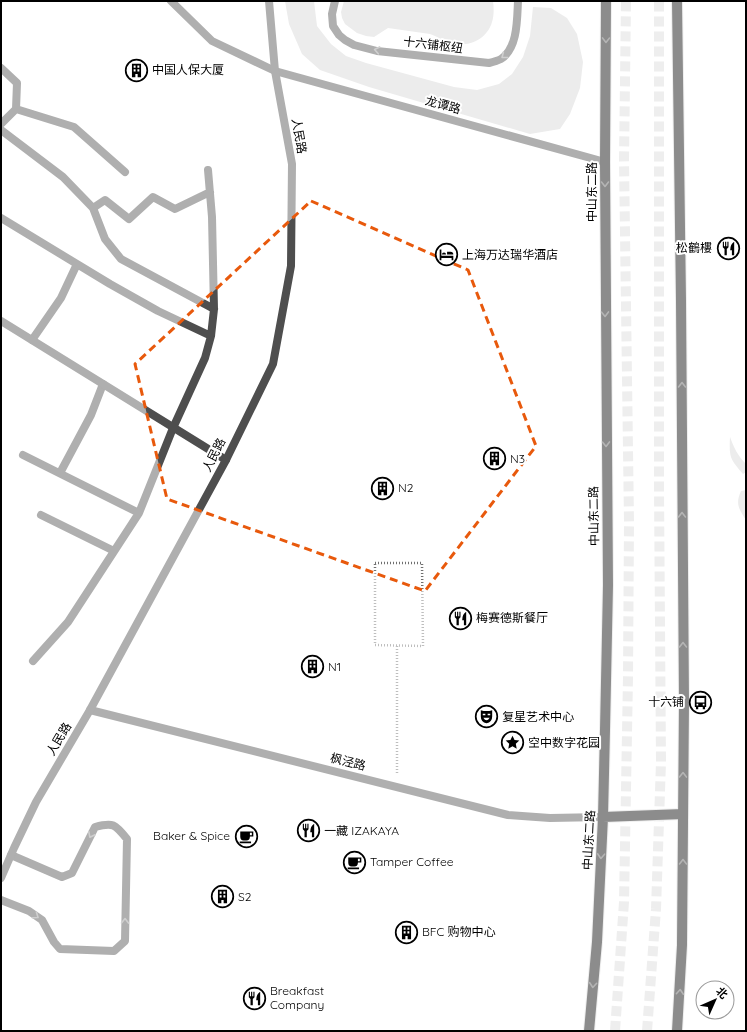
<svg xmlns="http://www.w3.org/2000/svg" width="747" height="1032" font-family="Quicksand,'Noto Sans SC',sans-serif">
	<style>
		.green { fill: #d5d5d5 }
		.lines { fill: none; stroke-linecap: round; stroke-linejoin: round }
		.primary-tunnel { stroke: #d9d9d9; stroke-width: 10; stroke-dasharray: 10 5; stroke-linecap: butt }
		.primary-casing { stroke: #dbdbdb; stroke-width: 12 }
		.path { stroke: #707070; stroke-width: 2.5; stroke-dasharray: 1 2; stroke-linecap: butt }
		.service { stroke: #4e4e4e; stroke-width: 8 }
		.pedestrian { stroke: #4e4e4e; stroke-width: 8 }
		.minor { stroke: #4e4e4e; stroke-width: 8 }
		.tertiary { stroke: #4e4e4e; stroke-width: 8 }
		.primary { stroke: #000; stroke-width: 10 }
		.oneway { stroke: #595959 }
		.oneway2 { stroke: #959595 }
		.marked { fill: none; stroke: #e8590c; stroke-width: 3; stroke-dasharray: 8 5; stroke-linejoin: round }
		.labels { text-anchor: middle; stroke-width: 4; stroke-linejoin: round; paint-order: stroke }
		.street-label { font-size: 12px; fill: #000; stroke: #fff }
		.poi-label { font-size: 12px; fill: #000; stroke: #fff; text-anchor: start }
	</style>
	<rect width="100%" height="100%" fill="#fff"/>
	<path class="green" d="M285 1H314L317 26 331 44 346 56 366 63 454 87 477 90 499 84 512 74 523 57 530 36 533 7 551 8 567 18 577 34 583 62 580 88 570 114 560 129 530 134 369 87 320 70 302 54 289 24Z
		M344 1H493C494 8 494 16 492 22 487 40 467 48 450 43 443 41 437 36 430 34 416 32 402 30 388 28L374 37 366 36 357 33 345 24 342 18 341 12Z
		M730 437C734 448 738 456 746 464V472L743 474C730 459 729 458 730 437Z
		M746 490V520C739 509 735 504 741 491Z"/>
	<g class="lines">
		<path class="primary-tunnel" d="M615 1031 624 902 628 677 629 522 624 161 626 1
			M647 1031 656 909 661 762 659 489V1"/>
		<defs>
			<path id="primary" d="M677 1 681 301 684 702 682 945 677 1031
				M603 817 683 814
				M589 1031 597 942 603 817 605 730 608 585 605 162 606 1"/>
		</defs>
		<use href="#primary" class="primary-casing"/>
		<path class="path" d="M375 563H422L423 646 375 645Z
			M397 773V645"/>
		<path class="service" d="M335 1 332 14 333 26 339 35 345 40 354 45 377 51 489 63C493 62 497 61 501 59 518 48 517 19 518 1
			M1 68 17 83 16 109 1 124
			M16 109 74 127 125 172
			M1 130 63 177 93 208 105 239 121 259 214 309
			M93 208 105 200 129 219 153 197 175 209 210 192
			M1 218 110 284 158 311 211 336
			M32 340 61 298 77 264
			M23 455 139 513
			M60 473 91 415 103 384
			M41 515 114 551
			M33 661 68 622 139 513 173 428 205 358 211 336 214 309 212 217 208 170
			M1 900 29 911 42 920 54 942 60 949 114 951 125 941 127 839C115 824 113 822 95 827L72 873 62 877 11 855"/>
		<path class="pedestrian" d="M90 710 508 815 550 818 603 817"/>
		<path class="minor" d="M171 1 212 41 275 71 605 162
			M1 321 226 460"/>
		<path class="tertiary" d="M1 878 14 848 36 802 90 710 226 460 273 364 291 266 292 164 275 71 269 1"/>
		<use href="#primary" class="primary"/>
	</g>
	<defs><path id="oneway-chevron" d="M-2-3.5L2.5 0L-2 3.5" fill="none" stroke-width="1.6" stroke-linecap="round" stroke-linejoin="round"/></defs>
	<g class="oneway">
		<use href="#oneway-chevron" transform="translate(606 40) rotate(91)"/>
		<use href="#oneway-chevron" transform="translate(605 184) rotate(90)"/>
		<use href="#oneway-chevron" transform="translate(605 314) rotate(89)"/>
		<use href="#oneway-chevron" transform="translate(682 385) rotate(-90)"/>
		<use href="#oneway-chevron" transform="translate(606 444) rotate(89)"/>
		<use href="#oneway-chevron" transform="translate(682 515) rotate(-90)"/>
		<use href="#oneway-chevron" transform="translate(683 645) rotate(-90)"/>
		<use href="#oneway-chevron" transform="translate(683 775) rotate(-89)"/>
		<use href="#oneway-chevron" transform="translate(601 856) rotate(93)"/>
		<use href="#oneway-chevron" transform="translate(683 862) rotate(-90)"/>
		<use href="#oneway-chevron" transform="translate(593 985) rotate(95)"/>
		<use href="#oneway-chevron" transform="translate(680 992) rotate(-86)"/>
	</g>
	<g class="oneway2">
		<use href="#oneway-chevron" transform="translate(377 50) rotate(-169)"/>
		<use href="#oneway-chevron" transform="translate(504 56) rotate(142)"/>
		<use href="#oneway-chevron" transform="translate(91 835) rotate(117)"/>
		<use href="#oneway-chevron" transform="translate(36 916) rotate(35)"/>
		<use href="#oneway-chevron" transform="translate(125 921) rotate(-89)"/>
	</g>
	<path d="M0 0H747V1032H0ZM311 201 468 270 536 446 425 591 167 499 135 364Z" fill="#fff" fill-opacity=".55" fill-rule="evenodd"/>
	<path class="marked" d="M311 201 468 270 536 446 425 591 167 499 135 364Z"/>
	<defs>
		<symbol id="building-ring" viewBox="-11 -11 22 22"><circle r="9.5" fill="#fff" stroke="#000" stroke-width="1.5"/><path d="M-4-6H4V6H1V3H-1V6H-4ZM-2.5-4.3h1.7v1.8h-1.7ZM.8-4.3h1.7v1.8H.8ZM-2.5-1h1.7V.8h-1.7ZM.8-1h1.7V.8H.8Z" fill="#000"/></symbol>
		<symbol id="restaurant-ring" viewBox="-11 -11 22 22"><circle r="9.5" fill="#fff" stroke="#000" stroke-width="1.5"/><path d="M-5-6h1v4h1v-4h1v4h1v-4h1v5L-1.5 .5V6h-2V.5L-5-1ZM5-6V6H3V1.5H1.5Q1.5-4 5-6Z" fill="#000"/></symbol>
		<symbol id="hotel-ring" viewBox="-11 -11 22 22"><circle r="9.5" fill="#fff" stroke="#000" stroke-width="1.5"/><path d="M-6-4.5h1.5V1H6V5H4.5V3h-9V5H-6ZM-4 0a1.8 1.8 0 1 1 3.6 0ZM.5 0V-2.5h3Q6-2.5 6 0Z" fill="#000"/></symbol>
		<symbol id="bus-ring" viewBox="-11 -11 22 22"><circle r="9.5" fill="#fff" stroke="#000" stroke-width="1.5"/><path d="M-5-6H5V4H4V6H2V4H-2V6H-4V4H-5ZM-3.5-4V0h7V-4ZM-3.5 1.2v1.5H-2V1.2ZM2 1.2v1.5H3.5V1.2Z" fill="#000"/></symbol>
		<symbol id="theatre-ring" viewBox="-11 -11 22 22"><circle r="9.5" fill="#fff" stroke="#000" stroke-width="1.5"/><path d="M-5-5.5Q0-4 5-5.5V0Q5 5 0 6Q-5 5-5 0ZM-3.3-2.5H-1v1.5H-3.3ZM1-2.5H3.3v1.5H1ZM-2.8 1Q0 5.5 2.8 1Z" fill="#000"/></symbol>
		<symbol id="sight-ring" viewBox="-11 -11 22 22"><circle r="9.5" fill="#fff" stroke="#000" stroke-width="1.5"/><path d="M0-6L1.8-2.2L6-1.7L2.9 1.2L3.7 5.4L0 3.3L-3.7 5.4L-2.9 1.2L-6-1.7L-1.8-2.2Z" fill="#000"/></symbol>
		<symbol id="cafe-ring" viewBox="-11 -11 22 22"><circle r="9.5" fill="#fff" stroke="#000" stroke-width="1.5"/><path d="M-5.5-4.5H6V0H3Q3 3.5 0 3.5H-2.5Q-5.5 3.5-5.5 0ZM3-3.2v2h1.7v-2ZM-6 4.5H4V6H-6Z" fill="#000"/></symbol>
	</defs>
	<g fill-rule="evenodd">
		<use href="#building-ring" x="124" y="58" width="25" height="25"/>
		<use href="#restaurant-ring" x="716" y="236" width="25" height="25"/>
		<use href="#hotel-ring" x="434" y="242" width="25" height="25"/>
		<use href="#building-ring" x="482" y="446" width="25" height="25"/>
		<use href="#building-ring" x="370" y="476" width="25" height="25"/>
		<use href="#restaurant-ring" x="448" y="606" width="25" height="25"/>
		<use href="#building-ring" x="300" y="654" width="25" height="25"/>
		<use href="#bus-ring" x="688" y="690" width="25" height="25"/>
		<use href="#theatre-ring" x="474" y="704" width="25" height="25"/>
		<use href="#sight-ring" x="500" y="730" width="25" height="25"/>
		<use href="#restaurant-ring" x="296" y="818" width="25" height="25"/>
		<use href="#cafe-ring" x="234" y="824" width="25" height="25"/>
		<use href="#cafe-ring" x="342" y="850" width="25" height="25"/>
		<use href="#building-ring" x="210" y="884" width="25" height="25"/>
		<use href="#building-ring" x="394" y="920" width="25" height="25"/>
		<use href="#restaurant-ring" x="242" y="986" width="25" height="25"/>
	</g>
	<g class="labels">
		<g class="street-label">
			<text transform="translate(433 45) rotate(7)" y="4">十六铺枢纽</text>
			<text transform="translate(443 105) rotate(15)" y="4">龙谭路</text>
			<text transform="translate(299 136) rotate(80)" y="4">人民路</text>
			<text transform="translate(592 192) rotate(-90)" y="4">中山东二路</text>
			<text transform="translate(214 455) rotate(-63)" y="4">人民路</text>
			<text transform="translate(594 516) rotate(-91)" y="4">中山东二路</text>
			<text transform="translate(59 739) rotate(-59)" y="4">人民路</text>
			<text transform="translate(348 762) rotate(14)" y="4">枫泾路</text>
			<text transform="translate(589 840) rotate(-87)" y="4">中山东二路</text>
		</g>
		<g class="poi-label">
			<text x="152" y="74">中国人保大厦</text>
			<text x="712" y="252" text-anchor="end">松鶴樓</text>
			<text x="462" y="259">上海万达瑞华酒店</text>
			<text x="510" y="463">N3</text>
			<text x="398" y="492">N2</text>
			<text x="476" y="622">梅赛德斯餐厅</text>
			<text x="328" y="671">N1</text>
			<text x="684" y="706" text-anchor="end">十六铺</text>
			<text x="502" y="721">复星艺术中心</text>
			<text x="528" y="747">空中数字花园</text>
			<text x="324" y="835">一藏 IZAKAYA</text>
			<text x="230" y="840" text-anchor="end">Baker &amp; Spice</text>
			<text x="370" y="866">Tamper Coffee</text>
			<text x="238" y="901">S2</text>
			<text x="422" y="936">BFC 购物中心</text>
			<text x="270" y="995">Breakfast<tspan x="270" dy="14">Company</tspan></text>
		</g>
	</g>
	<rect width="747" height="1032" fill="none" stroke="#000000" stroke-width="4"/>
	<g transform="translate(715 1000) rotate(45)"><circle r="19" fill="#ffffff" stroke="#999999"/>
	<path d="M0-3L7 15L0 10L-7 15Z" fill="#000000"/>
	<text y="-6" font-size="11" font-weight="bold" text-anchor="middle" fill="#000000">北</text>
	</g>
</svg>
